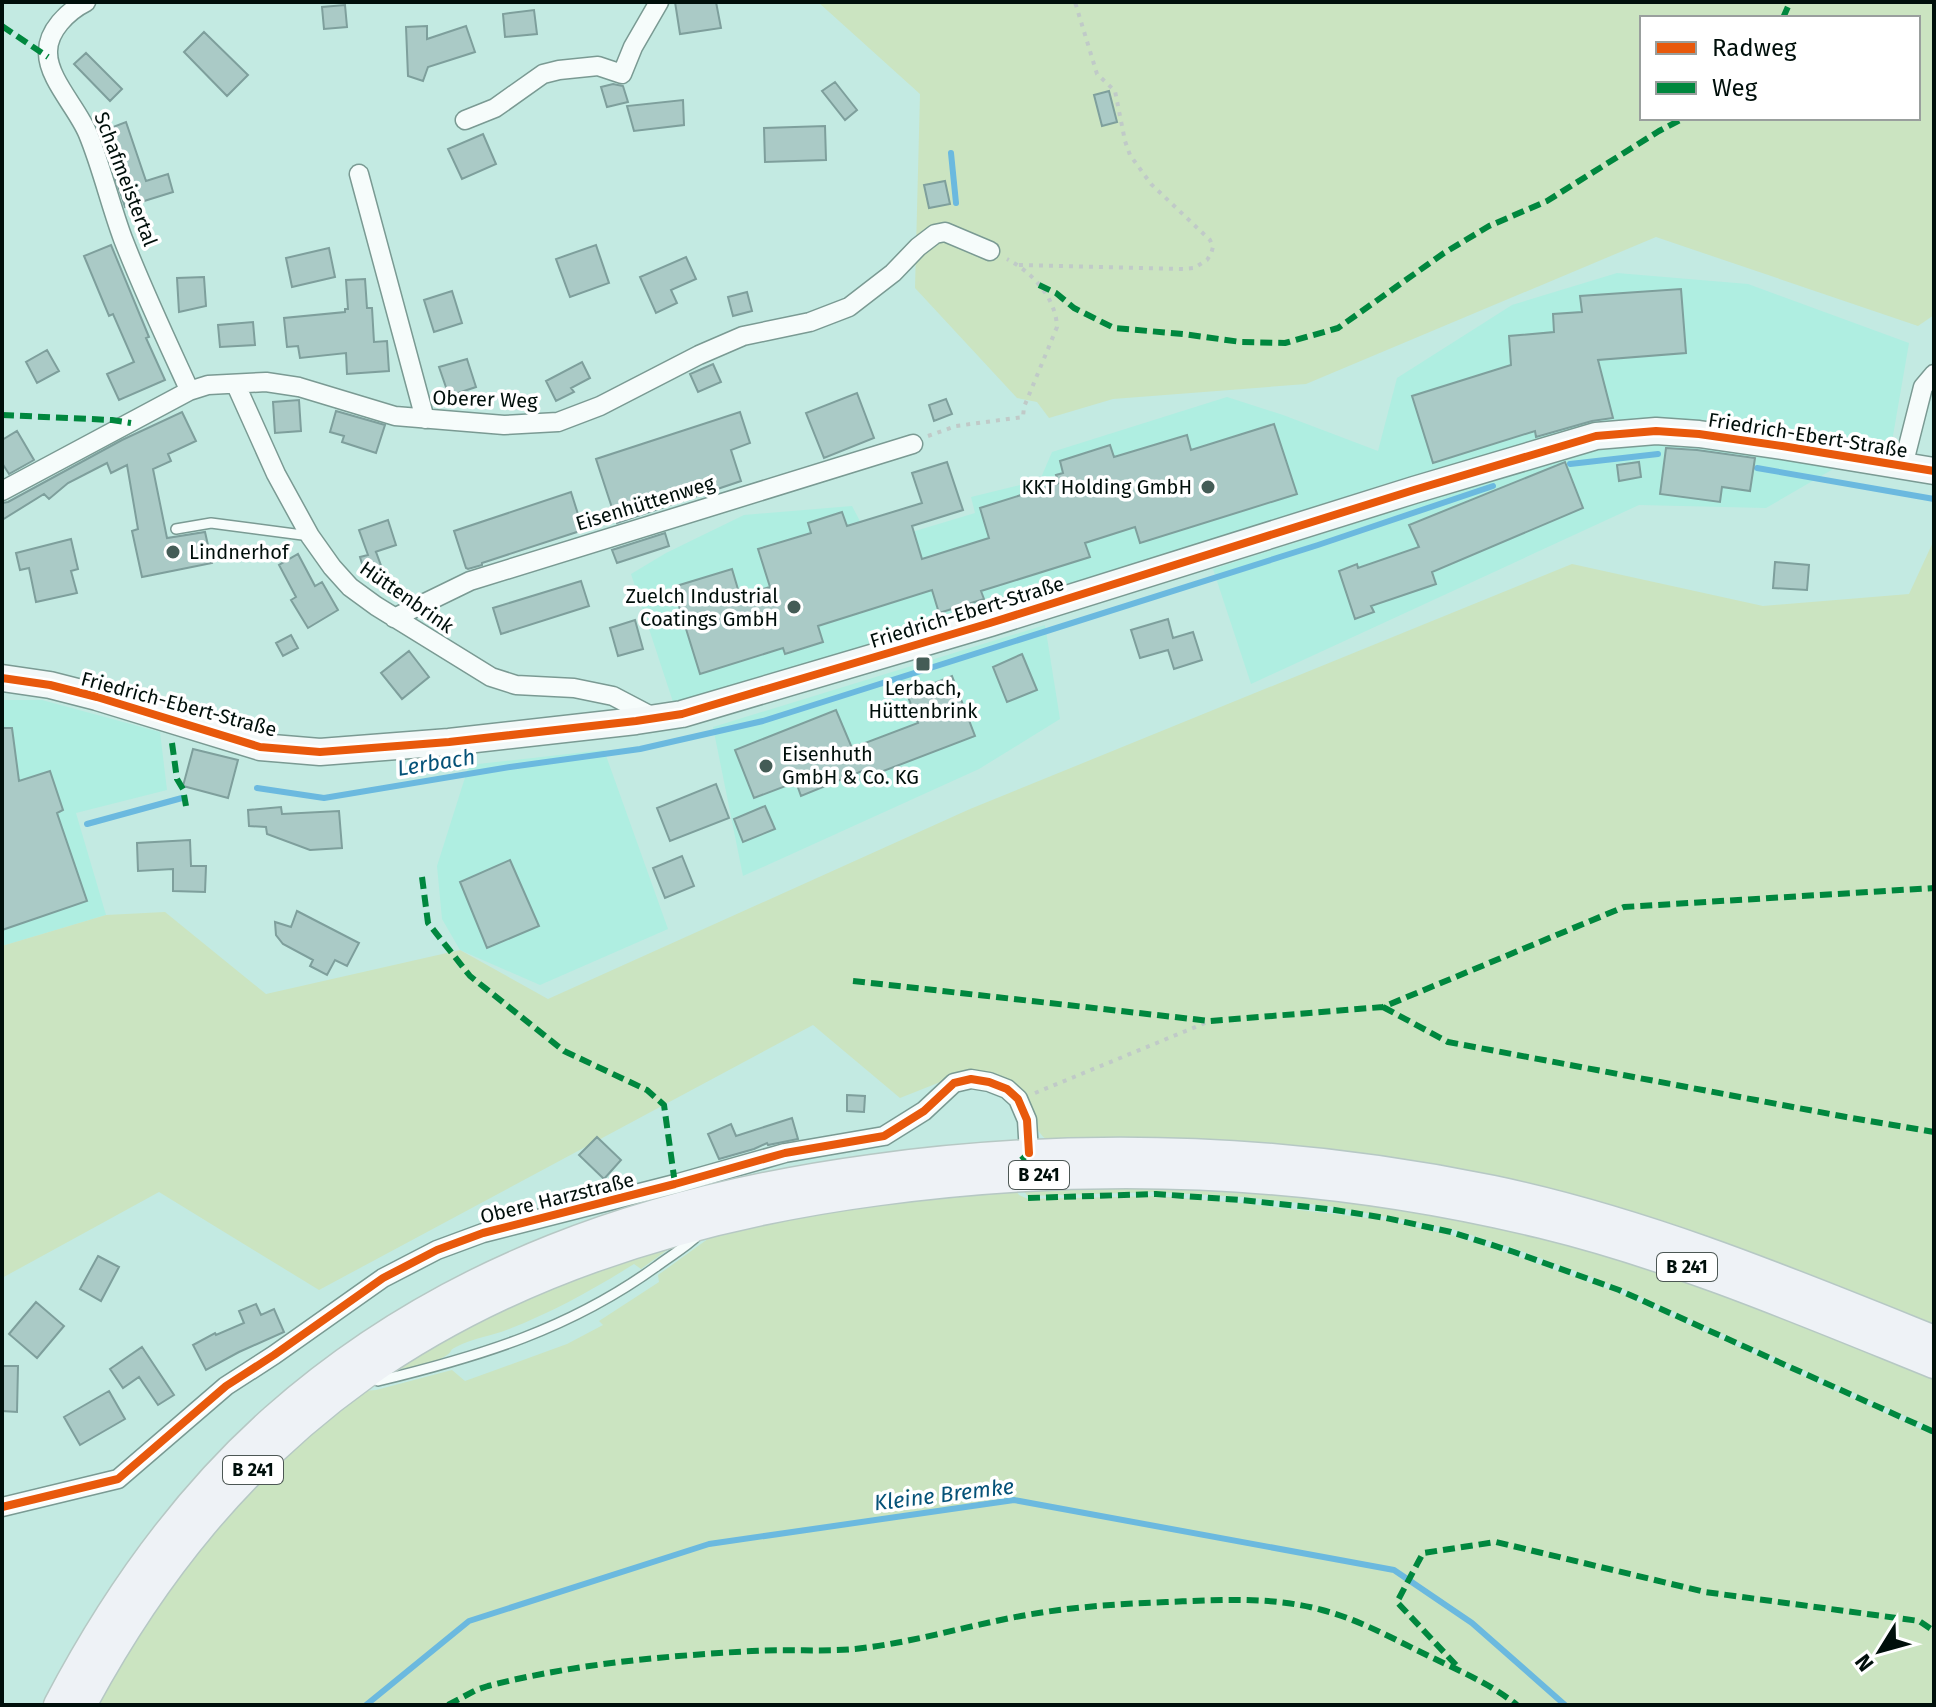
<svg xmlns="http://www.w3.org/2000/svg" width="1936" height="1707" font-family="'Fira Sans',sans-serif">
	<style>
		.built { fill: #afeee1 }
		.green { fill: #cbe4c1; fill-rule: evenodd }
		.lines { fill: none; stroke-linecap: round; stroke-linejoin: round }
		.stream { stroke: #6bb9df; stroke-width: 6 }
		.building { fill: #aacac6; stroke: #7e9f9c; stroke-width: 2 }
		.lane-casing { stroke: #7a9a93; stroke-width: 12 }
		.street-casing { stroke: #7a9a93; stroke-width: 21 }
		.secondary-casing { stroke: #7a9a93; stroke-width: 29 }
		.primary-casing { stroke: #b6c8c4; stroke-width: 31 }
		.path { stroke: #c0cac8; stroke-width: 4; stroke-dasharray: 4 6; stroke-linecap: butt }
		.lane { stroke: #f6fcfb; stroke-width: 9 }
		.street { stroke: #f6fcfb; stroke-width: 18 }
		.secondary { stroke: #f2f8f8; stroke-width: 26 }
		.primary { stroke: #eef2f6; stroke-width: 28 }
		.quiet { stroke: #00873e; stroke-width: 6; stroke-dasharray: 12 6; stroke-linecap: butt }
		.cycleway-casing { stroke: #fff; stroke-width: 13 }
		.cycleway { stroke: #e8590c; stroke-width: 8 }
		.poi-dot { fill: #445c56; stroke: #fff; stroke-width: 3 }
		.labels { text-anchor: middle; stroke-width: 7; stroke-linejoin: round; paint-order: stroke }
		.shield { fill: #fff; stroke: #4c5754; stroke-width: 2 }
		.shield-label { font-size: 18px; font-weight: bold; fill: #000f0b }
		.street-label { font-size: 20px; fill: #000f0b; stroke: #fff }
		.poi-label { font-size: 20px; fill: #000f0b; stroke: #fff; text-anchor: end }
		.water-label { font-size: 22px; font-style: italic; fill: #055278; stroke: #fff }
	</style>
	<rect width="100%" height="100%" fill="#c3eae2"/>
	<path class="built" d="M1617 273 1748 284 1909 343 1890 453 1710 426 1621 420 1391 482 900 639 674 705 631 574 666 553 744 515 852 506 872 544 975 513 971 497 1040 480 1052 452 1227 397 1283 415 1378 451 1397 378 1512 305Z
		M1659 439 1766 453 1835 468 1766 508 1639 505 1251 684 1213 569 1573 453Z
		M1045 625 1060 719 979 769 743 876 713 727Z
		M2 700H42L160 732 167 790 76 813 106 915 2 946Z
		M604 750 668 929 540 985 460 950 442 919 437 866 469 765Z"/>
	<path class="green" d="M818 2H1934V315L1918 326 1656 237 1306 384 1113 399 1049 418 1037 402 1017 398 915 288 920 94ZM1642 18H1918V118H1642Z
		M1934 540V1328L1823 1283 1050 1141C1036 1135 1034 1119 1030 1106L953 1077 900 1098 813 1025 319 1290 159 1192 2 1278V946L106 915 165 912 266 994 460 950 548 999 970 809 1572 564 1763 606 1909 594Z
		M1097 1183 1313 1194 1488 1223 1651 1266 1934 1376V1429L1620 1288 1516 1249 1452 1229 1329 1206 1242 1197 1157 1192 1028 1196 1019 1186Z
		M1015 1189 1019 1195 1028 1199 1156 1196 1241 1203 1385 1220 1451 1235 1513 1255 1617 1292 1934 1435V1705H94L157 1599 265 1470 364 1391 376 1390 452 1370 465 1381 567 1344 603 1325 599 1321 659 1282 658 1275 723 1228 783 1216Z
		M680 1241 641 1269 634 1264C594 1289 553 1312 509 1329 492 1336 472 1338 456 1347 448 1351 454 1350 447 1355 438 1362 406 1370 395 1369L525 1297Z"/>
	<g class="lines">
		<path class="stream" d="M951 153 956 203
			M1570 464 1658 454
			M1757 468 1934 499
			M257 788 324 798 510 767 640 749 763 721 1318 545 1493 486
			M87 824 182 798
			M366 1705 469 1621 709 1544 1014 1500 1394 1570 1472 1623 1565 1705"/>
	</g>
	<path class="building" d="M675 2H716L721 28 680 34Z
		M345 5 347 27 324 29 322 7Z
		M534 10 537 34 505 37 503 14Z
		M427 26V39L466 26 475 52 428 67 423 81 408 76 406 27Z
		M204 32 248 75 227 96 184 52Z
		M86 53 122 89 110 101 74 64Z
		M835 82 857 110 845 120 822 91Z
		M613 84 623 86 628 102 607 107 601 87Z
		M1109 91 1117 122 1102 126 1094 95Z
		M683 100 684 125 634 131 627 106Z
		M126 122 146 181 168 174 173 192 125 207 100 132Z
		M825 126 826 160 765 162 764 128Z
		M483 134 496 164 462 179 448 149Z
		M945 181 950 204 929 208 924 185Z
		M111 245 149 337 146 338 165 380 119 400 107 374 134 362 113 314 109 316 84 256Z
		M596 245 609 283 570 297 556 259Z
		M329 248 335 277 292 287 286 258Z
		M686 257 696 279 671 290 677 303 656 313 640 277Z
		M204 277 206 306 179 312 177 278Z
		M365 279 367 308H372L374 342 387 341 389 371 347 374 346 353 300 358 298 346 287 347 284 318 345 312V309H348L346 280Z
		M1681 289 1686 353 1598 360 1613 418 1592 421 1536 437 1535 431 1433 463 1412 396 1511 365 1509 336 1554 332 1553 314 1582 312 1580 296Z
		M452 291 462 323 434 332 424 300Z
		M747 292 752 311 733 316 728 297Z
		M253 322 255 345 220 347 218 325Z
		M47 350 59 371 37 383 26 362Z
		M467 359 476 387 449 396 439 367Z
		M582 362 590 378 571 388 574 392 556 401 546 381Z
		M713 364 721 382 698 392 690 374Z
		M857 393 874 438 824 458 806 413Z
		M946 399 952 414 934 421 929 405Z
		M299 400 301 431 275 433 273 402Z
		M336 411 385 425 376 453 342 442 344 436 330 432Z
		M182 412 196 441 168 454 171 461 153 469 167 538 205 532 212 563 142 577 132 531 138 529 127 465 111 473 107 463 68 483 49 499 44 494 2 520V503L8 502 122 440Z
		M740 412 750 443 731 450 741 481 617 523 596 459Z
		M1274 424 1297 494 1140 543 1135 527 1085 543 1090 557 981 591 984 599 939 613 932 590 818 626 823 642 785 654 783 648 700 674 673 587 732 569 740 596 770 587 758 549 811 533 808 523 842 512 847 526 922 503 912 473 947 462 963 510 912 526 922 559 989 538 980 508 1059 483 1056 475 1063 473 1060 461 1110 445 1114 457 1187 435 1191 450Z
		M17 431 34 460 9 474 2 463V440Z
		M1666 448 1697 450 1755 458 1750 491 1722 487 1720 502 1660 494Z
		M1565 462 1583 508 1432 572 1436 584 1371 606 1374 612 1355 619 1339 571 1357 564 1358 568 1419 547 1409 525Z
		M1639 462 1641 477 1619 481 1617 465Z
		M571 492 583 530 482 563V565L468 569 466 568 454 531Z
		M388 520 396 545 375 552H376L383 571 366 577 360 557 368 555 359 530Z
		M665 533 669 546 617 563 612 550Z
		M71 539 78 569 71 571 77 593 36 602 29 568 20 570 16 553Z
		M298 554 315 586 322 582 338 610 308 628 291 600 296 597 279 565Z
		M1775 562 1809 565 1807 590 1773 588Z
		M581 581 589 606 501 634 493 608Z
		M1168 619 1173 638 1193 632 1202 660 1174 669 1168 650 1140 658 1131 630Z
		M635 620 643 649 618 656 610 628Z
		M291 635 298 648 283 656 276 643Z
		M409 651 429 677 402 699 381 673Z
		M1022 654 1037 690 1007 702 993 667Z
		M952 676 975 736 865 778 862 771 801 796 796 782 754 798 735 750 836 710 852 748 918 723 907 694Z
		M2 728H12L19 781 50 771 63 810 57 813 87 901 2 930Z
		M193 749 238 760 228 798 183 786Z
		M716 784 729 818 670 841 657 808Z
		M765 806 775 829 743 842 734 819Z
		M281 807 282 814 339 811 342 848 310 850 267 834 266 827 249 826 248 810Z
		M190 840 191 866H206L205 892 173 891V869L138 871 137 843Z
		M682 856 694 886 665 898 653 868Z
		M510 860 539 926 487 948 460 882Z
		M297 911 359 943 347 966 335 960 327 975 310 966 313 960 283 944 276 935 275 922 291 927Z
		M847 1095 865 1096 864 1112 847 1111Z
		M792 1118 798 1139 768 1145 767 1143 754 1149 719 1159 708 1134 731 1124 736 1136Z
		M597 1137 621 1160 604 1179 579 1155Z
		M98 1256 119 1267 101 1301 80 1289Z
		M36 1302 64 1326 37 1358 9 1334Z
		M256 1304 261 1315 274 1309 284 1332 239 1352 206 1370 193 1345 215 1333 216 1335 244 1323 239 1311Z
		M142 1347 174 1395 158 1405 139 1377 123 1388 110 1369Z
		M2 1366H18L17 1412 2 1411Z
		M109 1391 125 1419 80 1445 64 1417Z"/>
	<g class="lines">
		<defs>
			<path id="lane" d="M176 529 211 523 310 536
				M372 1378 378 1381C481 1356 570 1329 657 1266 670 1256 686 1247 697 1236"/>
			<path id="street" d="M86 2C68 11 47 31 48 53 48 79 78 109 88 134 102 168 110 204 123 239 142 288 165 337 187 385
				M465 120 495 108 543 74 559 70 598 66 622 74 633 47 659 2
				M359 174 425 419
				M236 385 276 474 310 536 332 567 350 587 376 606 491 677 516 685 574 688 613 696 655 718
				M1903 466 1923 387 1934 374
				M2 491 189 391 208 385 266 382 299 387 395 416 504 425 558 422 600 406 699 355 743 336 810 322 849 307 893 273 918 247 935 234 945 232 990 251
				M394 618 470 581 913 444
				M2 1507 118 1479 226 1386 274 1355 383 1278 437 1250 483 1233 675 1184 785 1153 884 1136 924 1111 954 1083 971 1079 989 1082 1007 1089 1018 1099 1027 1120 1029 1153"/>
			<path id="secondary" d="M2 678 50 685 97 697 260 747 320 752 449 742 636 721 682 714 990 623 1414 490 1596 436 1656 431 1699 434 1782 446 1934 471"/>
			<path id="primary" d="M58 1705C114 1598 183 1500 274 1419 443 1269 650 1199 871 1169 1079 1140 1288 1148 1493 1190 1646 1222 1790 1282 1934 1340
				M82 1705C153 1573 241 1463 364 1375 516 1268 697 1215 879 1191 1100 1161 1324 1171 1542 1224 1677 1257 1805 1312 1934 1364"/>
		</defs>
		<use href="#lane" class="lane-casing"/>
		<use href="#street" class="street-casing"/>
		<use href="#secondary" class="secondary-casing"/>
		<use href="#primary" class="primary-casing"/>
		<path class="path" d="M1019 265 1183 269 1194 268 1207 260 1211 254 1213 247 1210 240 1151 184 1130 155 1125 141 1115 91 1097 74 1075 2
			M928 436 956 426 1023 417 1024 407 1057 327C1056 298 1032 272 1007 259
			M1035 1093 1210 1021"/>
		<use href="#lane" class="lane"/>
		<use href="#street" class="street"/>
		<use href="#secondary" class="secondary"/>
		<use href="#primary" class="primary"/>
		<path class="quiet" d="M1783 18 1790 2
			M2 26 48 57
			M1039 285 1056 293 1074 308 1114 328 1183 334 1241 342 1285 343 1338 328 1444 253 1489 226 1547 201 1659 131 1684 118
			M2 415 112 420 131 423
			M172 743 177 779 183 789 186 806
			M422 877 428 923 470 976 564 1051 647 1090 664 1105 675 1184
			M853 981 1210 1021 1383 1007 1624 907 1934 888
			M1383 1007 1448 1042 1846 1117 1934 1132
			M1015 1176 1017 1164 1029 1153
			M1028 1198 1156 1194 1241 1200 1328 1209 1386 1218 1451 1232 1514 1252 1619 1290 1934 1432
			M1456 1665 1397 1602 1423 1553 1496 1542 1705 1592 1919 1621 1934 1631
			M448 1705 476 1690 488 1686C573 1664 664 1656 752 1651 786 1649 821 1652 855 1649 911 1643 966 1626 1021 1616 1069 1607 1117 1604 1166 1602 1218 1600 1270 1596 1322 1610 1361 1620 1397 1641 1433 1658 1462 1672 1492 1685 1517 1705"/>
		<defs>
			<path id="cycleway" d="M2 678 50 685 97 697 260 747 320 752 449 742 636 721 682 714 990 623 1414 490 1596 436 1656 431 1699 434 1782 446 1934 471
				M2 1507 118 1479 226 1386 274 1355 383 1278 437 1250 483 1233 675 1184 785 1153 884 1136 924 1111 954 1083 971 1079 989 1082 1007 1089 1018 1099 1027 1120 1029 1153"/>
		</defs>
		<use href="#cycleway" class="cycleway-casing"/>
		<use href="#cycleway" class="cycleway"/>
	</g>
	<g class="poi-dot">
		<circle cx="1208" cy="487" r="8"/>
		<circle cx="173" cy="552" r="8"/>
		<circle cx="794" cy="607" r="8"/>
		<rect x="915" y="656" width="16" height="16" rx="4"/>
		<circle cx="766" cy="766" r="8"/>
	</g>
	<g class="labels">
		<g class="shield">
			<rect x="1009" y="1161" width="60" height="28" rx="6"/>
			<rect x="1657" y="1253" width="60" height="28" rx="6"/>
			<rect x="223" y="1456" width="60" height="28" rx="6"/>
		</g>
		<g class="shield-label">
			<text x="1039" y="1181">B 241</text>
			<text x="1687" y="1273">B 241</text>
			<text x="253" y="1476">B 241</text>
		</g>
		<g class="street-label">
			<text transform="translate(126 179) rotate(69)" y="7">Schafmeistertal</text>
			<text transform="translate(485 399) rotate(2)" y="7">Oberer Weg</text>
			<text transform="translate(1808 435) rotate(9)" y="7">Friedrich-Ebert-Straße</text>
			<text transform="translate(645 503) rotate(-17)" y="7">Eisenhüttenweg</text>
			<text transform="translate(407 597) rotate(35)" y="7">Hüttenbrink</text>
			<text transform="translate(967 612) rotate(-17)" y="7">Friedrich-Ebert-Straße</text>
			<text transform="translate(179 704) rotate(15)" y="7">Friedrich-Ebert-Straße</text>
			<text transform="translate(557 1198) rotate(-14)" y="7">Obere Harzstraße</text>
		</g>
		<g class="poi-label">
			<text x="1192" y="494">KKT Holding GmbH</text>
			<text x="189" y="559" text-anchor="start">Lindnerhof</text>
			<text x="778" y="603">Zuelch Industrial<tspan x="778" dy="23">Coatings GmbH</tspan></text>
			<text x="923" y="695" text-anchor="middle">Lerbach,<tspan x="923" dy="23">Hüttenbrink</tspan></text>
			<text x="782" y="761" text-anchor="start">Eisenhuth<tspan x="782" dy="23">GmbH &amp; Co. KG</tspan></text>
		</g>
		<g class="water-label">
			<text transform="translate(436 762) rotate(-9)" y="8">Lerbach</text>
			<text transform="translate(944 1494) rotate(-7)" y="8">Kleine Bremke</text>
		</g>
	</g>
	<rect width="1936" height="1707" fill="none" stroke="#000f0b" stroke-width="8"/>
	<rect x="1640" y="16" width="280" height="104" fill="#ffffff" stroke="#999f9d" stroke-width="2"/>
	<rect x="1656" y="42" width="40" height="12" fill="#e8590c" stroke="#999f9d" stroke-width="2"/>
	<text x="1712" y="56" font-size="24" fill="#000f0b">Radweg</text>
	<rect x="1656" y="82" width="40" height="12" fill="#00873e" stroke="#999f9d" stroke-width="2"/>
	<text x="1712" y="96" font-size="24" fill="#000f0b">Weg</text>
	<g transform="translate(1880 1651) rotate(233)" stroke="#ffffff" stroke-width="6" paint-order="stroke">
	<path d="M0-6L14 30L0 20L-14 30Z" fill="#000f0b"/>
	<text y="-12" font-size="22" font-weight="bold" text-anchor="middle" fill="#000f0b">N</text>
	</g>
</svg>
